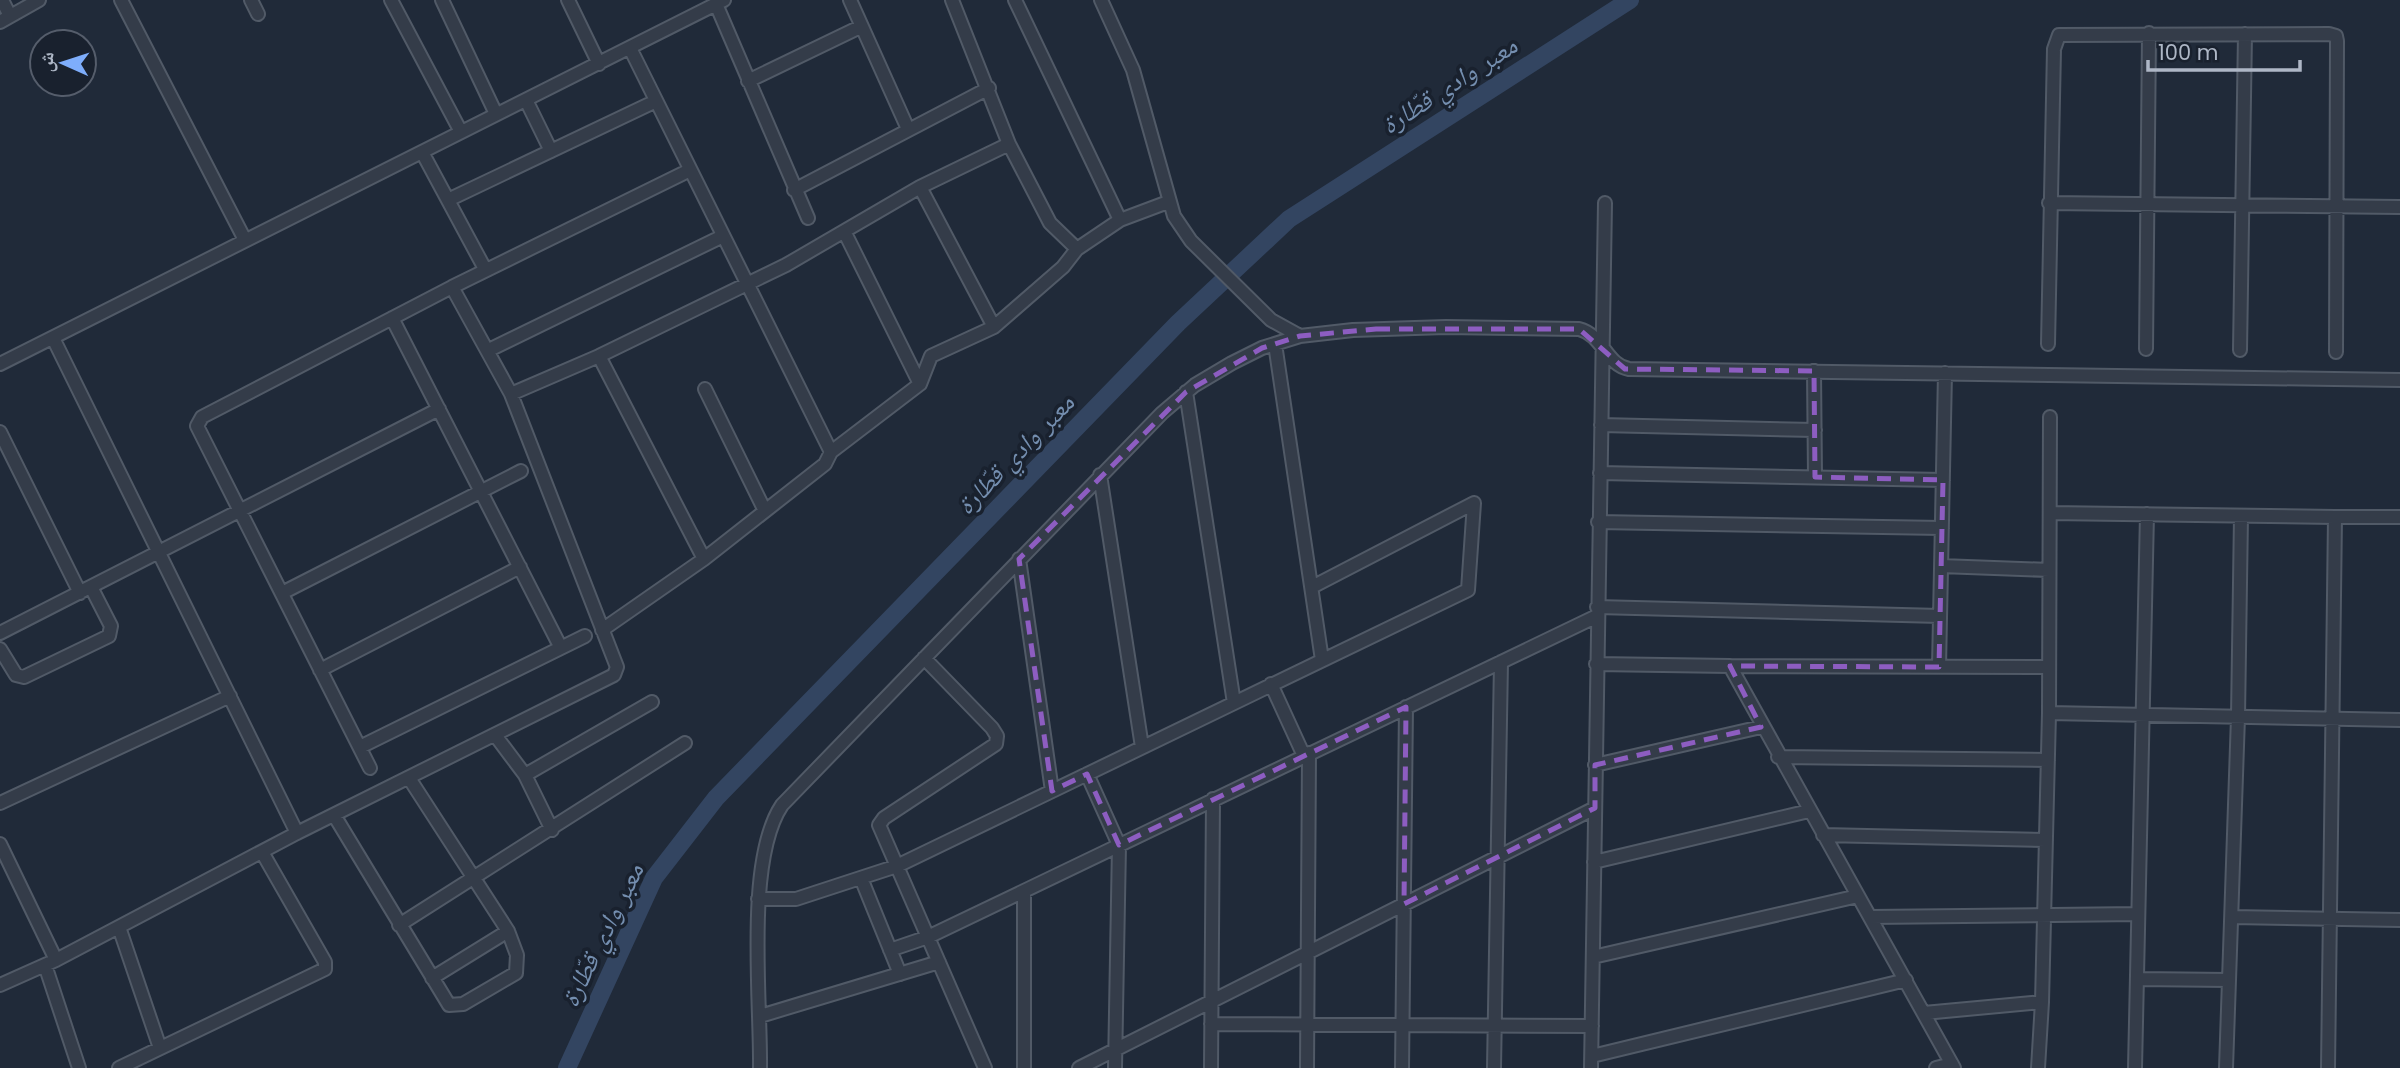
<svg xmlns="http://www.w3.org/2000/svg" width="2400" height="1068" font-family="Poppins,'Noto Naskh Arabic',sans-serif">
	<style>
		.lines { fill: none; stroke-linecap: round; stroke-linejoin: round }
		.river { stroke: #334561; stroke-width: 18 }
		.street-casing { stroke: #515a67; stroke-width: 16 }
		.street { stroke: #343c49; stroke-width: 12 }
		.marked { fill: none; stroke: #8d5dc1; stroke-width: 5; stroke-dasharray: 14 9; stroke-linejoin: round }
		.labels { text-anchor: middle; stroke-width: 7; stroke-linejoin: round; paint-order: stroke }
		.water-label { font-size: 26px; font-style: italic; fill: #748eaf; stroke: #19212e }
	</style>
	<rect width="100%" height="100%" fill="#202a39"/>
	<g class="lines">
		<path class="river" d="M567 1068 654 878 716 798 1178 323 1289 219 1630 0"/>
		<defs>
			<path id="street" d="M2 0 10 16
				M121 0 245 240
				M251 0 258 14
				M391 0 461 132
				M442 0 496 114
				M568 0 599 64
				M850 0 908 129
				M952 0 1009 144 1050 223 1077 249
				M1015 0 1120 220
				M1101 0 1133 70 1174 216 1191 241 1271 320 1300 336
				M716 4 808 218
				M0 22 39 0
				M748 81 860 27
				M526 100 551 151
				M422 152 485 269
				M920 187 994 327
				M794 190 989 88
				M448 200 656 101
				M2049 203 2400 207
				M845 233 920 384
				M392 318 561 648
				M53 338 297 833
				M1275 344 1322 660
				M2048 344 2054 49 2059 35 2329 34 2336 36 2337 41 2336 352
				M2146 349 2149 33
				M489 350 723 236
				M2240 350 2245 34
				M599 356 704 559
				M0 364 724 0
				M1814 371 1815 477
				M705 389 765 511
				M1186 392 1234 703
				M511 394 599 356 786 265 920 187 1009 144
				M1601 425 1815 430
				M0 432 80 593
				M831 452 920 384 931 356 994 327 1063 267 1077 249 1120 220 1168 202
				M1600 473 1943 480
				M1100 475 1142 747
				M2050 513 2335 517 2328 1068
				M2335 517H2400
				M1598 522 1942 528
				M1019 559 1052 791
				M1941 566 2049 570
				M282 593 521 471
				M1597 607 1940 616
				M602 630 704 559 825 464 831 452 630 48
				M0 633 439 409
				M0 649 16 675 24 677 109 636 111 626 91 587
				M924 658 992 728 997 736 996 744 884 818 879 825 985 1068
				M1596 664 1730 666 1954 1068
				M1730 666 2049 667
				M1939 667 1945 373
				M320 670 520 567
				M1271 684 1304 756
				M2049 713 2050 417
				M495 735 525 775 552 830
				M360 747 585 636
				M1778 757 2048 760
				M1595 765 1761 727
				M370 768 197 426 202 417 452 287
				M1087 774 1119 845 1115 1068
				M525 775 652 702
				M0 803 230 696
				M334 815 449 1005 463 1004 516 973 517 955 508 931 409 778
				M1823 835 2046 840
				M0 844 56 960
				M1594 862 1809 811
				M861 878 900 974
				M1024 891V1068
				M758 899H796L897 866 1468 590 1474 503 1312 587
				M1870 917 2138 914
				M2232 917 2400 920
				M399 925 685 743
				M119 927 160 1048
				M890 950 928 937 1597 616
				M1593 957 1858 896
				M45 965 79 1068
				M432 978 508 931
				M2137 979 2229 980
				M0 985 56 960 297 833 614 675 617 667 511 394 452 287 690 170
				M1924 1013 2042 1002 2049 713 2400 720
				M760 1016 939 962
				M1211 1024 1592 1026
				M1592 1056 1906 980
				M119 1068 325 969V962L262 852
				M760 1068C761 1000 745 860 782 805L1162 413 1195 385 1232 363 1262 348 1300 336 1353 330 1446 327 1579 329C1603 335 1606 365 1629 369L2400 380
				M1079 1068 1595 808
				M1211 1068 1213 799
				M1307 1068 1309 753
				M1402 1068 1406 707
				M1494 1068 1501 662
				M1591 1068 1605 203
				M1936 1068 1952 1064
				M2038 1068 2042 1002
				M2135 1068 2147 514
				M2226 1068 2238 717 2241 516"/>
		</defs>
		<use href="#street" class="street-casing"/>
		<use href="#street" class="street"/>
	</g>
	<path class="marked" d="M1376 329H1579L1625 369 1814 371 1815 477 1943 480 1939 667 1730 666 1761 727 1595 765V808L1404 904 1406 707 1119 845 1087 774 1052 791 1019 559 1186 392 1262 348 1300 336Z"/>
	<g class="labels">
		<g class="water-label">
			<text transform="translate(1449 85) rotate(-33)" y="9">معبر وادي قطّارة</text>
			<text transform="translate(1015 454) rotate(-46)" y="9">معبر وادي قطّارة</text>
			<text transform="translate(602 935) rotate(-64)" y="9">معبر وادي قطّارة</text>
		</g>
	</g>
	<g transform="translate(63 63) rotate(273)"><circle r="33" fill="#19212e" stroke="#555d6b" stroke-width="2"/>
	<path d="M0-5L12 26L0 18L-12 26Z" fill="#7eadfb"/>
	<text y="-10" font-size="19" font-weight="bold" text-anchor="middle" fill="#aeb7c6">ش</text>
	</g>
	<path d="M2148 60v10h152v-10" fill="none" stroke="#aeb7c6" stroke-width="3.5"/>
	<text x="2158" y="60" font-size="21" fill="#aeb7c6" stroke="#19212e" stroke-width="5" paint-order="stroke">100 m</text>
</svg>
